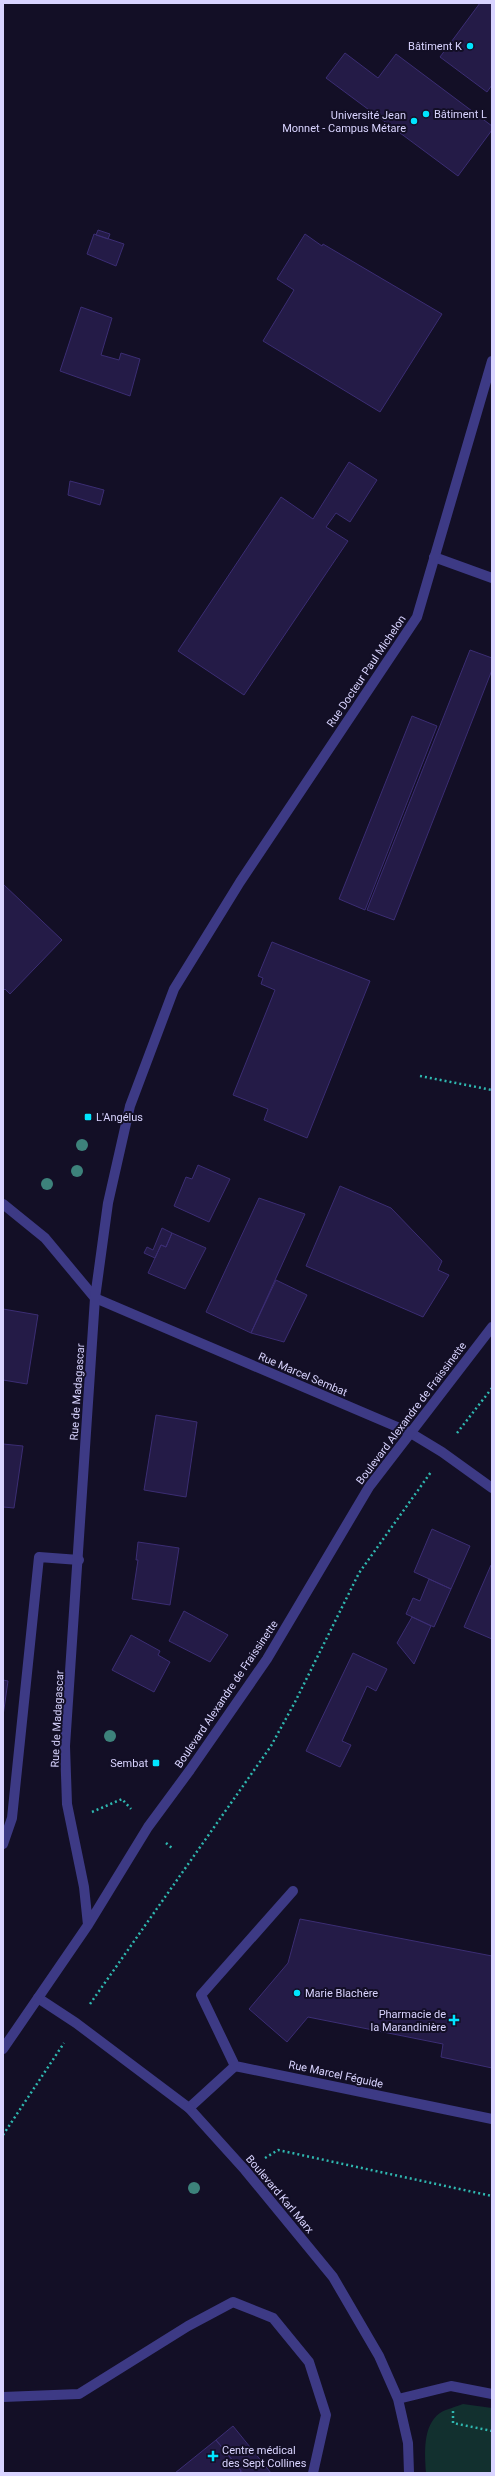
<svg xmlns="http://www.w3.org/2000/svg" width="495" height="2476" font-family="Roboto,sans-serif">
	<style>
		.green { fill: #12302f }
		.building { fill: #241b47; stroke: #3b2d73 }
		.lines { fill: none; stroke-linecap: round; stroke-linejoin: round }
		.path { stroke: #2fb8b0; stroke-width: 2.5; stroke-dasharray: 2 3; stroke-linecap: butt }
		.service { stroke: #3d3a85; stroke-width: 10 }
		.minor { stroke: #3d3a85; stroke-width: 10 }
		.tertiary { stroke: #3d3a85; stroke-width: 10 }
		.tree { fill: #3d827b }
		.poi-dot { fill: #00e5ff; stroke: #130f26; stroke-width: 1.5 }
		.labels { text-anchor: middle; stroke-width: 4; stroke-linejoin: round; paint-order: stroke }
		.poi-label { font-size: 11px; fill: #d9d4ff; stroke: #130f26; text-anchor: end }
		.street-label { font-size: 11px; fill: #d9d4ff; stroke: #130f26 }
	</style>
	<rect width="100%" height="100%" fill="#130f26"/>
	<path class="green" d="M463 2404 492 2408V2473H426C425 2454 422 2426 440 2413 446 2409 456 2407 463 2404Z"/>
	<path class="building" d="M480 3H492V85L487 92 440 57Z
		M345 53 378 78 396 54 492 126V130L458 176 326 78Z
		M98 230 110 234 108 239 96 235Z
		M94 234 124 244 116 266 87 254Z
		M305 234 322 246 323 244 442 314 380 412 263 341 294 290 277 279Z
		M81 307 112 318 101 355 119 360 121 353 140 359 130 396 60 371Z
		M349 462 377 480 350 522 336 513 326 527 348 541 244 695 178 651 281 497 313 519Z
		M70 481 104 490 100 505 68 495Z
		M470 650 492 658V670L394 920 367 910Z
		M412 716 437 726 365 910 339 899Z
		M3 884 62 940 10 994 5 989 3 991Z
		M272 942 370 981 307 1138 264 1120 268 1109 233 1095 275 990 261 984 263 978 258 976Z
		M198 1165 230 1179 209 1222 174 1206 186 1177 192 1179Z
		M340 1186 391 1208 442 1261 438 1270 449 1275 423 1317 306 1266Z
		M259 1198 305 1214 251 1333 206 1312Z
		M162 1228 172 1233 166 1247 161 1245 155 1258 144 1253 147 1247 153 1250Z
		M172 1233 206 1248 185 1289 148 1273 161 1245 166 1247Z
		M276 1280 307 1295 284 1342 251 1333Z
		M3 1309 38 1315 27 1384 3 1380Z
		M156 1415 197 1422 186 1497 144 1490Z
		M3 1444 23 1446 14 1508 3 1507Z
		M432 1529 470 1546 451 1589 414 1572Z
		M138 1542 179 1548 170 1605 132 1599 138 1560H136Z
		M491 1565 492 1566V1639L464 1627Z
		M429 1579 451 1589 434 1627 406 1614 413 1598 420 1601Z
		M184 1611 228 1635 210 1662 169 1641Z
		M412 1617 431 1626 414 1664 397 1643Z
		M131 1635 160 1651 158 1655 170 1662 154 1692 112 1670Z
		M353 1653 387 1669 376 1691 367 1686 342 1741 351 1745 340 1767 306 1751Z
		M3 1680 8 1681 3 1716Z
		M300 1919 492 1956V2068L441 2057 443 2044 308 2017 287 2042 249 2009 288 1963Z
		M233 2426 271 2473H243L216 2440Z
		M216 2440 241 2471 239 2473H175Z"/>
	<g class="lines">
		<path class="path" d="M420 1076 492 1090
			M457 1433 492 1388
			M92 1812 122 1799 131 1809
			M166 1843 172 1848
			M90 2004 271 1746 295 1702 359 1573 431 1472
			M3 2135 64 2043
			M265 2158 278 2150 492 2196
			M453 2411V2423L492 2431"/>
		<path class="service" d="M3 1844 12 1818 39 1557 79 1560
			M235 2066 492 2119
			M235 2066 201 1995 293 1891
			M189 2108 235 2066
			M3 2397 79 2394 188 2326 233 2302 273 2318 309 2362 326 2415 313 2473"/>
		<path class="minor" d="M434 557 492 578
			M3 1204 45 1238 95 1298 409 1432 442 1452 492 1488
			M38 1998 76 2023 189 2108 245 2170 333 2277 379 2356 398 2399 408 2443 409 2473
			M398 2399 451 2386 492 2394"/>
		<path class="tertiary" d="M88 1925 84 1887 67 1804 65 1746 95 1298 108 1203 130 1106 174 989 240 882 417 617 492 361
			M3 2049 88 1925 148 1827 190 1770 267 1659 369 1487 492 1327"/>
	</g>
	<g class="tree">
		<circle cx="82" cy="1145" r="6"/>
		<circle cx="77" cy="1171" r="6"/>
		<circle cx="47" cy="1184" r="6"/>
		<circle cx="110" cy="1736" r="6"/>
		<circle cx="194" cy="2188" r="6"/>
	</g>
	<g class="poi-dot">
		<circle cx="470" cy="46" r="4"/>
		<circle cx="426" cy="114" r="4"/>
		<circle cx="414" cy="121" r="4"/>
		<rect x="84" y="1113" width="8" height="8" rx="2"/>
		<rect x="152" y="1759" width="8" height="8" rx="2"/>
		<circle cx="297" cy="1993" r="4"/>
		<path d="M452 2014h4v4h4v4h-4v4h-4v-4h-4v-4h4z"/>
		<path d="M211 2450h4v4h4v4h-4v4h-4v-4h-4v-4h4z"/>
	</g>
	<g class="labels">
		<g class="poi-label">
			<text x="462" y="50">Bâtiment K</text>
			<text x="434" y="118" text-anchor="start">Bâtiment L</text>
			<text x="406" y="119">Université Jean<tspan x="406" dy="13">Monnet - Campus Métare</tspan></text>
			<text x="96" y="1121" text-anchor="start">L'Angélus</text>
			<text x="148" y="1767">Sembat</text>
			<text x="305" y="1997" text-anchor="start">Marie Blachère</text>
			<text x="446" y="2018">Pharmacie de<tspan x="446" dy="13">la Marandinière</tspan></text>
			<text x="222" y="2454" text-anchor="start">Centre médical<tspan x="222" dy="13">des Sept Collines</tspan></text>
		</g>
		<g class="street-label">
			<text transform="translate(366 671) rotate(-56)" y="4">Rue Docteur Paul Michelon</text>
			<text transform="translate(303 1374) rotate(23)" y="4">Rue Marcel Sembat</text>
			<text transform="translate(77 1392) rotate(-86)" y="4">Rue de Madagascar</text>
			<text transform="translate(411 1413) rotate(-53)" y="4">Boulevard Alexandre de Fraissinette</text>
			<text transform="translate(226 1694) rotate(-56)" y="4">Boulevard Alexandre de Fraissinette</text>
			<text transform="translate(57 1719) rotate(-87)" y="4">Rue de Madagascar</text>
			<text transform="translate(336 2074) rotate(12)" y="4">Rue Marcel Féguide</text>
			<text transform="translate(280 2194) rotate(50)" y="4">Boulevard Karl Marx</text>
		</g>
	</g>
	<rect width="495" height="2476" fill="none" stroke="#d9d4ff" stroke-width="8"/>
</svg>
